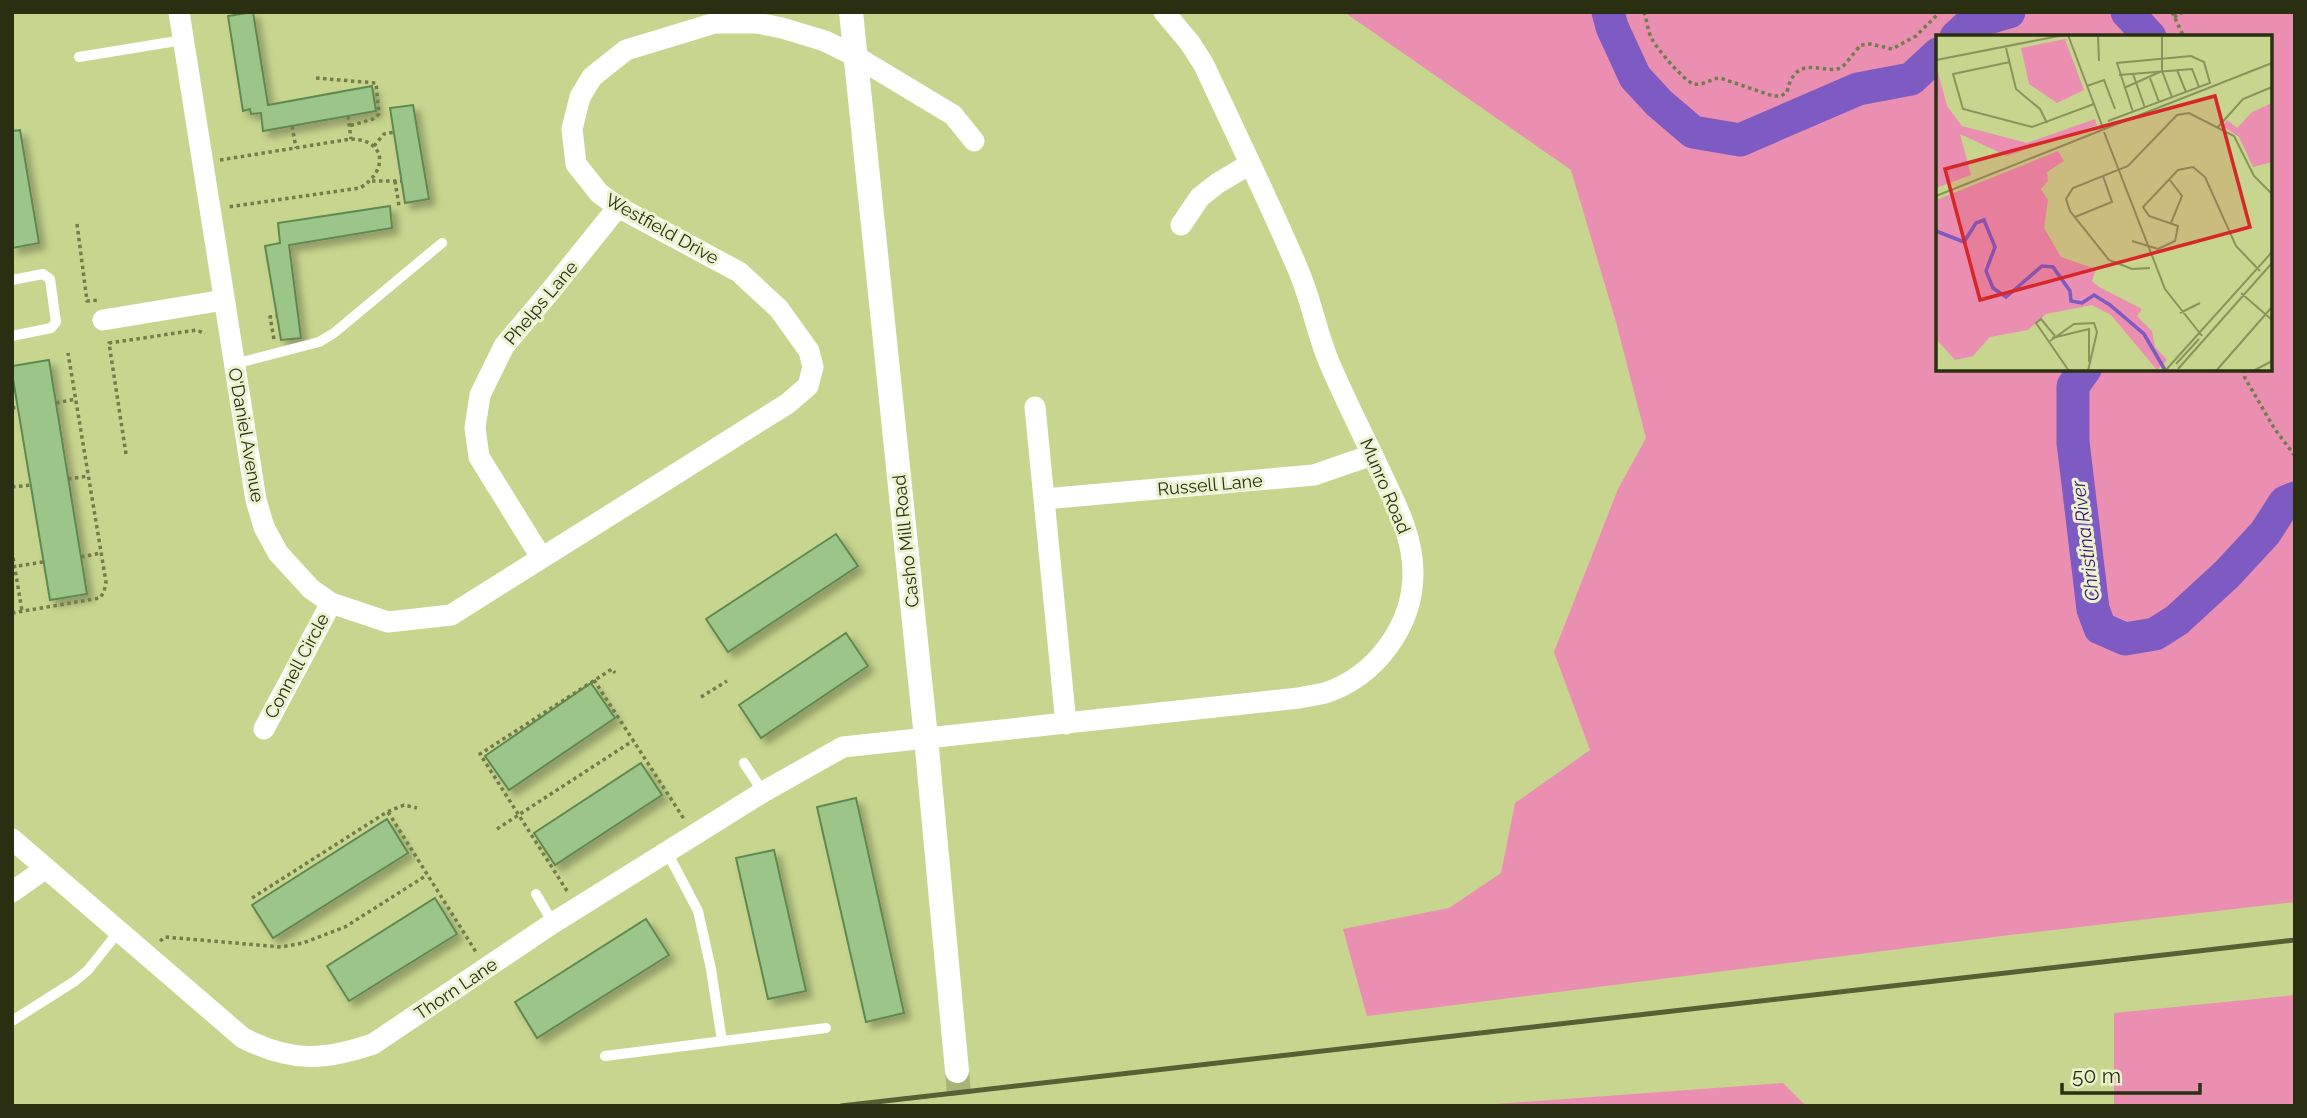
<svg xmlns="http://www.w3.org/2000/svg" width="2307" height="1118" font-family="Raleway,sans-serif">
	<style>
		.green { fill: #ea8fb1; fill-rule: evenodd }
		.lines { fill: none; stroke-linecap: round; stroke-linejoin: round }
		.river { stroke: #7e5ac3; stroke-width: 33 }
		.building { fill: #9bc589; stroke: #618950; stroke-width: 2; filter: url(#shadow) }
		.tertiary-tunnel { stroke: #a8b475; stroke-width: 24; stroke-dasharray: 24 12; stroke-linecap: butt }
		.path { stroke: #747c4b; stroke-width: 3.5; stroke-dasharray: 3.5 3.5; stroke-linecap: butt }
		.service { stroke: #fff; stroke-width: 10 }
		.minor { stroke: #fff; stroke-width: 21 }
		.tertiary { stroke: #fff; stroke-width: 24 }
		.rail { stroke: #585f35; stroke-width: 5 }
		.labels { text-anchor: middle; stroke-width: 6; stroke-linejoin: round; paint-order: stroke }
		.street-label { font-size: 18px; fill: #2a2f11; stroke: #ebf2cf }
		.water-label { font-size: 19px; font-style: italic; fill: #3e1274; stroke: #ebf2cf }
		.inset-river { fill: none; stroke: #7e5ac3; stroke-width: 3.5 }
		.inset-road { fill: none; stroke: #89935c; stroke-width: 2 }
		.view { fill: #d62828; fill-opacity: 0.15; stroke: #d62828; stroke-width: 3.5 }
		.inset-edge { fill: none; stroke: #2a2f11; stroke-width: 3.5 }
	</style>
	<defs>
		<filter id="shadow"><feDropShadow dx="6" dy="6" stdDeviation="3.5" flood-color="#0004"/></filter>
	</defs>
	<rect width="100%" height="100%" fill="#c8d58e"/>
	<path class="green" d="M1344 12H2295V902L2010 935 1367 1016 1343 929 1449 908 1501 873 1515 803 1590 750 1554 652 1618 489 1646 438 1616 322 1571 170ZM1938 37H2270V369H1938Z
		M2295 995V1106H2114V1013Z
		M1783 1083 1806 1106H1468Z"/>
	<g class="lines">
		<path class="river" d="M1608 12 1612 27 1635 77 1659 103 1693 132 1740 140 1858 89 1911 79 1938 54
			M2127 12 2150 37
			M1956 37 1971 23 2009 12
			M2085 369 2073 386V442L2093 609 2100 628 2125 639 2155 634 2177 620 2227 574 2265 533 2285 502 2295 498"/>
	</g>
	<path class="building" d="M253 12 268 105 372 86 376 111 263 131 261 113 251 114 250 109 243 111 228 16Z
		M413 105 429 199 405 203 390 108Z
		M20 130 39 243 12 248V131Z
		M390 206 392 228 289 245 301 338 281 340 265 246 280 243 278 223Z
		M49 360 87 594 50 600 12 373V366Z
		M836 534 858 566 728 652 706 619Z
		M846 633 868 666 761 738 739 705Z
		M591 683 615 718 509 790 485 756Z
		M641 763 662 795 555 865 534 833Z
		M856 798 904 1013 866 1022 817 807Z
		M387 819 408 853 273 938 252 905Z
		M774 850 806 991 768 999 736 858Z
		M435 898 457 934 349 1001 327 966Z
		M646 919 669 955 537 1038 515 1002Z"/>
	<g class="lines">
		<path class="tertiary-tunnel" d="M957 1071 960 1106"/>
		<path class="path" d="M1644 12C1647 21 1648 32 1652 39 1657 49 1685 82 1694 84 1704 86 1711 78 1720 78L1773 96H1781L1787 92C1796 50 1827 77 1842 67 1846 64 1856 50 1861 45L1871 44 1892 49 1916 36 1940 12
			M2172 12 2184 37
			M2174 17 2183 12
			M316 78 376 83 379 114 373 119 349 126
			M348 116 351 139
			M292 126 296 148
			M374 146 384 134 394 132
			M220 160 351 139C387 140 388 171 360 188L228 207
			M372 181H401
			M395 181 399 206
			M77 224 87 301 99 300
			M274 339 270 317 277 316
			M2244 369 2245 378 2274 428 2295 456
			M56 403 76 399
			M12 408 18 407
			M126 454 109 343 197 330 205 334
			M68 479 88 476
			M12 487V511
			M12 487 31 485
			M12 551 22 611
			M81 557 101 553
			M12 567 43 562
			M12 613 100 598 104 592 106 582 68 353
			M594 680 684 819
			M701 697 727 681
			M388 812 476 952
			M497 829 634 740
			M567 891 480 754 612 669 615 673
			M252 898 387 812 404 805 417 808
			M160 941 165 937 281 947 303 943 345 927 427 875"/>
		<path class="service" d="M79 57 183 40
			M12 280 43 274 50 279 56 322 51 328 12 336
			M234 364 319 342 334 333 442 243
			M744 763 763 792
			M667 852 698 911 711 969 722 1041
			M536 894 553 923
			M12 1021 75 981 88 970 119 931
			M605 1056 826 1028"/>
		<path class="minor" d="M179 12 256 500 264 527 278 553 311 589 331 603 388 622 451 615 787 404 808 386 813 367 809 351 779 309 739 272 618 207 599 193 576 164 572 129 580 97 592 77 626 50 715 23H757L782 28 825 41 855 56 953 115 974 141
			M1181 225 1200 197 1218 183 1250 164
			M103 320 224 300
			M1035 407 1044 499
			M541 557 479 457 475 428 480 395 504 346 552 289 618 207
			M1066 724 1044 499 1314 475 1372 455
			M264 729 331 603
			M12 839 243 1038C291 1062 323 1061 373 1044L553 923 763 792 843 747 1299 698C1308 696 1317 695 1325 693 1376 676 1413 626 1413 573 1413 536 1396 505 1381 473 1364 436 1345 400 1329 362 1316 331 1311 298 1297 267 1268 199 1235 132 1204 65L1190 43 1164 12
			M12 892 46 868"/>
		<path class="tertiary" d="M851 12 926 738 957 1071"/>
		<path class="rail" d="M841 1106 2295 940"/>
	</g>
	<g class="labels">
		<g class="street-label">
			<text transform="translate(662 229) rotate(29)" y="6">Westfield Drive</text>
			<text transform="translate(541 303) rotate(-50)" y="6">Phelps Lane</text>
			<text transform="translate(246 435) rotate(80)" y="6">O'Daniel Avenue</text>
			<text transform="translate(1210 485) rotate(-5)" y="6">Russell Lane</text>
			<text transform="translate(1385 486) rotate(67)" y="6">Munro Road</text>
			<text transform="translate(906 541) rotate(-96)" y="6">Casho Mill Road</text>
			<text transform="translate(297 666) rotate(-62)" y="6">Connell Circle</text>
			<text transform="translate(456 989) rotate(-34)" y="6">Thorn Lane</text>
		</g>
		<g class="water-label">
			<text transform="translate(2085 541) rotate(-97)" y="7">Christina River</text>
		</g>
	</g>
	<g transform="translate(1936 35)">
		<rect width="336" height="336" fill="#c8d58e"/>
		<path d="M129 4 148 55 121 68 93 49 85 13ZM0 30 11 71 26 91 91 108 159 84 161 90 71 121 24 99 35 140 0 153ZM336 68V127L317 132 303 102 287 91 291 85 301 93 316 77ZM122 116 128 126 111 137 112 146 105 154 112 165 108 193 125 222 160 234 156 246 163 252 206 274 201 281 216 296 219 312 231 325 221 335 175 280 156 270 110 279 92 295 54 302 37 321 19 325 0 304V165Z" fill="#ea8fb1"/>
		<path class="inset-river" d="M0 196 28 207 40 188 48 185 59 212 50 236 57 253 70 262 106 231 117 232 134 256 135 266 146 268 158 260 174 270 208 299 229 335"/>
		<path class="inset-road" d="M132 0 167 93M162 0 163 26M70 13 80 54 104 74 111 88M0 25 128 0M74 27 17 39 27 74 96 92 158 69M241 35 250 57M226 36 236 62M197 39 209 73M183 40 256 34 263 52M214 43 223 67M151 51 168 45 179 74M188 53 226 36V0M172 86 274 48 268 27 255 21 181 28 197 77M282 92 307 64 336 52M163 96 336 28M168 97 229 254 266 301M233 144 246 161 235 188M0 161 171 93M139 182 176 167 167 141M196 206 222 214 239 206 242 191 213 181 207 172 242 135 257 132 269 142 300 211 324 236M214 233 196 234 173 225 134 176 130 164 137 153 192 131 241 80 253 78 298 101 318 141 336 159M305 258 336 285M244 278 264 268M119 301 105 284 100 288 133 336M116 303 153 294V327M114 306 138 289 158 288 161 297 152 336M240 329 263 304M242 334 336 228M229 336 336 217M280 336 336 272M317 336 336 326"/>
		<path class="view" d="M279 61 314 192 44 265 9 134Z"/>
		<rect width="336" height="336" class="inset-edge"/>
	</g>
	<rect width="2307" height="1118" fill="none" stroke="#2a2f11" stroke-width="28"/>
	<path d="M2062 1083v10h138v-10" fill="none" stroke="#2a2f11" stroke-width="3.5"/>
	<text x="2072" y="1083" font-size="21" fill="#2a2f11" stroke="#ebf2cf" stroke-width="5" paint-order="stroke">50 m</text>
</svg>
